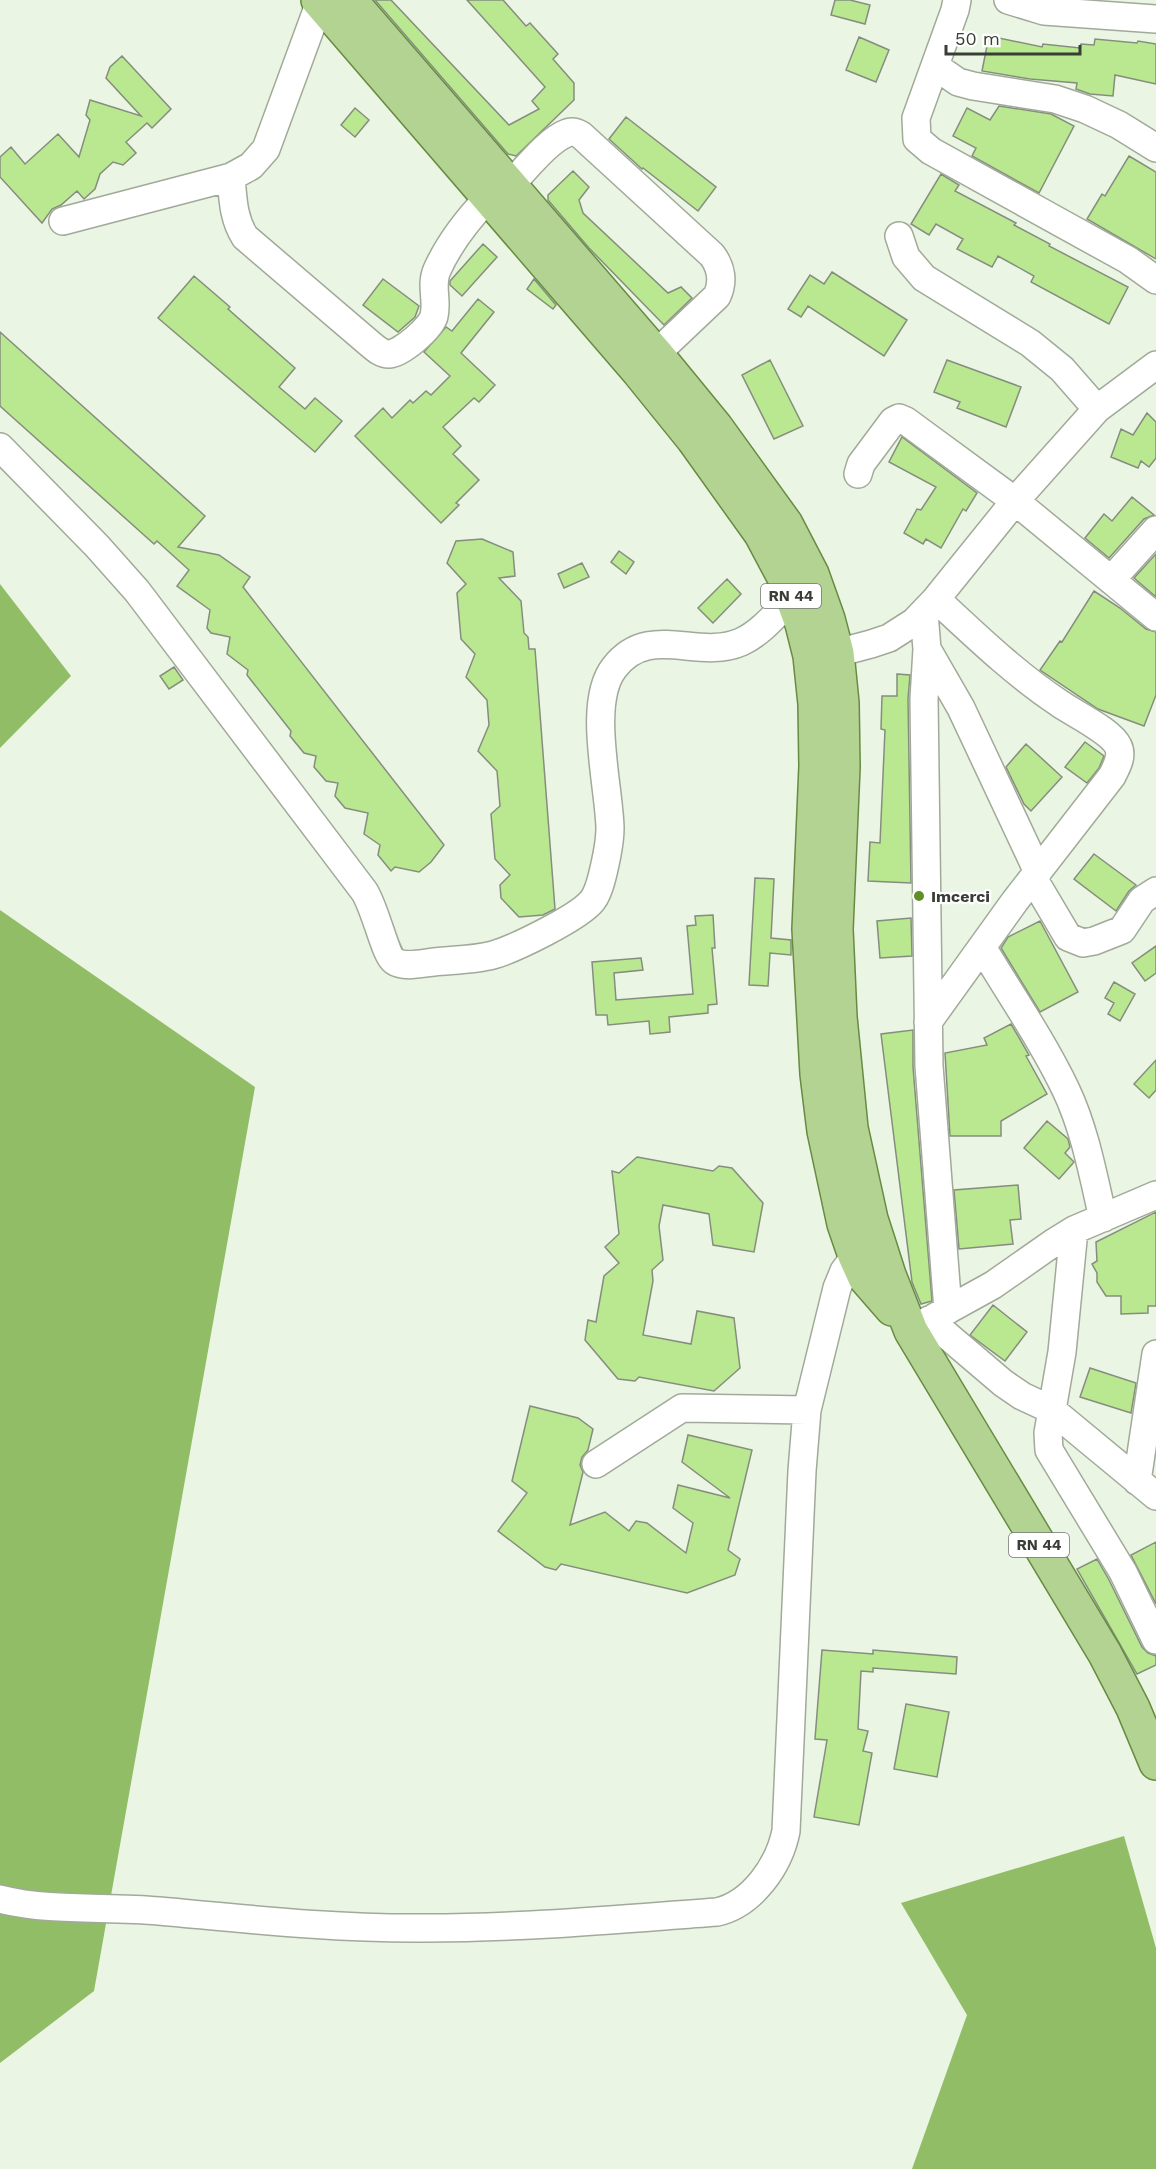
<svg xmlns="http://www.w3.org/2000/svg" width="1156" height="2169" font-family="'Work Sans',sans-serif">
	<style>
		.forest { fill: #91bd67 }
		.building { fill: #bae890; stroke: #858e7e; stroke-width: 1.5 }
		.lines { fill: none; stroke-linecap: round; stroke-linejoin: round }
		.minor-casing { stroke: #a1aa99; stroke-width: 30 }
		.major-casing { stroke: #678b42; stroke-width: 36 }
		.minor { stroke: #fff; stroke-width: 27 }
		.major { stroke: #b3d392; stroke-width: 33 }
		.poi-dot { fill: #5f8f25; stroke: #fff; stroke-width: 2 }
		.labels { text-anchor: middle; stroke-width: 4.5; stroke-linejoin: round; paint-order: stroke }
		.shield { fill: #fff; stroke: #747772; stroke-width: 1.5 }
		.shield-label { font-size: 15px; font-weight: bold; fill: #393d36 }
		.poi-label { font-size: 16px; font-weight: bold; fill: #393d36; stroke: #fff; text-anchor: start }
	</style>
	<rect width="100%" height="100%" fill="#ebf5e3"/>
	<path class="forest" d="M0 584 71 676 0 748Z
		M0 910 255 1087 94 1991 0 2063Z
		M1124 1836 1156 1948V2169H912L967 2015 901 1903Z"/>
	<path class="building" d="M375 0H391L509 125 539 109 532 101 545 87 467 0H503L526 26 530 23 558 54 553 59 574 83V100L516 156 508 154Z
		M835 0H850L870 5 865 24 831 15Z
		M989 36 1042 47 1043 44 1080 48 1081 44 1094 45 1095 39 1137 43 1138 41 1156 44V84L1115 75 1113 96 1090 94 1076 89 1077 83 1030 79 982 71Z
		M859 37 889 50 876 82 846 70Z
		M122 56 171 109 152 128 147 123 126 142 136 153 123 165 113 162 100 174 95 189 84 199 77 191 61 205 52 209 42 223 0 177V157L11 147 25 164 58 134 79 157 90 120 86 115 90 100 141 116 106 78 110 67Z
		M999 106 1051 114 1074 126 1039 193 972 156 976 148 953 136 967 108 990 120Z
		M355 108 369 120 355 137 341 125Z
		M626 117 716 187 698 211 643 168 642 169 609 139Z
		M1129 156 1156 172V259L1087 219 1102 194 1105 196Z
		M573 171 589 187 579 200 583 213 668 293 681 287 692 298 664 325 589 248 548 200V195Z
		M941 174 959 185 955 191 1016 223 1014 225 1050 244 1049 246 1128 287 1109 324 1031 282 1034 276 998 256 992 267 957 249 963 239 936 224 929 235 911 224Z
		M483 244 497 257 462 296 450 285V281Z
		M832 272 907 320 884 356 808 306 801 317 788 309 810 275 824 284Z
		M194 276 230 307 228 309 295 368 279 387 305 409 315 398 342 421 315 452 158 318Z
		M383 279 419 306 415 317 398 332 363 305Z
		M534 279 556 305 553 309 527 289Z
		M478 299 494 312 461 353 495 385 479 402 474 398 443 427 461 446 453 454 479 480 456 503 459 505 441 523 355 436 383 408 392 418 410 400 413 403 426 391 431 395 450 376 424 352 446 327 452 331Z
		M0 332 205 516 178 547 219 555 250 577 243 587 444 845 431 862 419 872 395 867 391 871 378 855 380 845 364 834 368 813 345 808 335 796 338 783 326 781 314 767 316 756 304 753 290 736 291 731 247 675 248 670 227 654 230 637 211 633 207 628 210 610 177 586 189 570 157 541 154 544 0 406Z
		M770 360 803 426 774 439 742 375Z
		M947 360 1021 387 1006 427 957 408 960 402 934 392Z
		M1147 413 1156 422V458L1149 467 1141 461 1138 468 1111 457 1121 429 1133 435Z
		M902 437 977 493 966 511 963 509 941 548 926 539 923 544 904 533 917 509 921 510 936 487 889 462Z
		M1132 497 1154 515 1144 519 1109 558 1085 538 1104 514 1112 521Z
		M482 539 513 552 515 576 499 578 521 601 524 633 528 637 529 649H535L555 909 543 915 519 917 501 898 500 885 510 875 495 859 491 814 500 806 497 771 478 751 489 725 487 700 466 677 475 654 461 639 457 593 466 584 447 563 456 541Z
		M619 551 634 562 626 574 611 562Z
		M1156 554V597L1134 578Z
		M582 563 589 577 564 588 558 574Z
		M727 579 741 594 713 623 698 608Z
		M1094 591 1120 608 1146 629 1156 632V695L1144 726 1098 709 1040 670 1060 641 1062 642Z
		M174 667 183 680 169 689 160 676Z
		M897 674 910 675 908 699 911 883 868 881 870 842 880 843 885 730 881 729 882 696H897Z
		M1085 742 1104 756 1099 768 1087 783 1065 767Z
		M1026 744 1062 777 1031 811 1024 804 1006 767Z
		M1094 854 1136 885 1129 891 1116 911 1074 879Z
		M755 878 774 879 771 938 791 940V955L770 953 768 986 749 985Z
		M713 915 715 948H712L717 1004 708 1005V1013L669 1017 670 1032 650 1034 649 1021 608 1025 607 1015H596L592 962 641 958 643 970 614 973 616 1000 693 994 687 926 696 925 695 916Z
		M911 918 912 956 880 958 877 921Z
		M1040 921 1078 992 1040 1012 1001 948 1008 937Z
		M1156 946V973L1145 981 1132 963Z
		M1114 982 1135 994 1120 1021 1108 1014 1114 1003 1105 998Z
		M1011 1024 1029 1055 1026 1056 1047 1094 1001 1121V1136H950L945 1053 987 1045 984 1038Z
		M913 1030V1067L932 1301 921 1304 912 1282 881 1034Z
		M1156 1060V1090L1149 1098 1134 1084Z
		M1047 1121 1068 1139 1070 1147 1065 1153 1074 1162 1059 1179 1024 1148Z
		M637 1157 713 1171 719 1166 732 1168 763 1203 754 1252 713 1245 709 1214 663 1205 659 1226 663 1260 652 1270 653 1281 643 1335 691 1344 697 1311 734 1318 740 1368 714 1391 639 1377 635 1381 618 1379 585 1340 588 1320 596 1322 604 1276 619 1263 605 1247 619 1234 612 1171 619 1173Z
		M1018 1185 1021 1219 1010 1220 1013 1244 959 1249 954 1190Z
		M1156 1212V1306H1148V1313L1121 1314V1296H1106L1097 1282V1273L1092 1264 1097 1261 1096 1242Z
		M993 1305 1027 1332 1005 1361 970 1335Z
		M1090 1368 1136 1383 1131 1413 1080 1397Z
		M530 1406 578 1418 593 1429 588 1450 582 1457 580 1465 583 1472 570 1525 605 1512 629 1531 636 1521 647 1523 686 1553 693 1523 673 1508 678 1485 730 1498 682 1462 688 1435 752 1450 728 1550 740 1559 735 1575 687 1593 561 1564 556 1570 545 1567 498 1531 527 1493 512 1481Z
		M1156 1542V1604L1131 1555Z
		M1097 1559 1109 1580 1142 1647 1148 1653 1156 1656V1665L1137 1674 1077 1569Z
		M822 1650 873 1654V1650L957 1657 956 1674 873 1668V1672L861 1671 858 1729 868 1731 863 1751 872 1753 859 1825 814 1817 827 1740 815 1739Z
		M906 1704 949 1712 937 1777 894 1769Z"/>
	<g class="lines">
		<defs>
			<path id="minor" d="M957 0 955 10 916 118 917 139 931 151 1128 260 1156 280
				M1008 0 1044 11 1156 19
				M935 66 958 82 973 86 1055 99 1085 109 1119 125 1156 148
				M231 177C233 199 233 218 245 237L369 343C375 348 381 354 389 354 402 353 431 328 434 316 438 300 430 286 437 270 449 243 468 219 488 198
				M510 185C525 170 548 140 567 133 572 131 576 132 581 135L712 255C721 267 724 281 717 296L641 368
				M63 221 231 177 251 166 266 149 320 2
				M899 236 906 257 924 278 1030 343 1062 369 1097 409
				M0 447 97 546 137 591 364 891C375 907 385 955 394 961 404 968 423 963 434 962 453 960 474 960 493 955 514 949 578 918 592 901 597 895 600 885 602 877 606 861 610 844 610 828 609 785 587 703 614 668 649 622 697 661 741 642 761 633 777 613 792 598
				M858 474 861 464 893 421 899 418 906 421 1015 501 1156 617
				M1111 580 1156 530
				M924 613 927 649 924 699 929 1066 948 1310
				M927 649 961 708 1038 872
				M818 655 837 653 871 644 889 638 914 622 936 599 1015 501 1097 409 1156 365
				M1033 878 1068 937 1083 943 1094 941 1122 930 1142 900 1156 891
				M982 947C1010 994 1042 1040 1066 1090 1085 1130 1093 1175 1103 1218
				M928 1022 1015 901 1112 776C1117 766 1123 756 1118 746 1111 731 1073 713 1059 703 1014 673 976 636 936 599
				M1074 1230 1062 1352 1048 1433 1049 1450 1123 1572 1156 1640
				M935 1317 993 1285 1053 1243 1074 1230 1156 1195
				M929 1320 1003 1383 1022 1396 1052 1410 1156 1496
				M596 1464 682 1408 807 1410 837 1288 844 1271 855 1256
				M1137 1481 1156 1354
				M0 1899C51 1912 107 1906 159 1911 248 1919 336 1929 426 1928 523 1928 620 1919 717 1912 752 1904 779 1866 786 1831L802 1471 807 1410"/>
			<path id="major" d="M318 0 638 371 693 439 761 534 786 581 802 624 810 656 815 704 816 766 809 929 817 1074 824 1131 844 1224 855 1256 865 1278 892 1309
				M350 0 657 355 716 427 786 524 812 574 828 619 837 653 842 703 843 767 836 929 840 1017 851 1128 871 1219 889 1275 911 1331 1105 1654 1133 1708 1156 1763"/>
		</defs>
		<use href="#minor" class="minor-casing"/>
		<use href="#major" class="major-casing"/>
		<use href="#minor" class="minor"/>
		<use href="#major" class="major"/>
	</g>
	<circle class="poi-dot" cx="919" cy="896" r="6"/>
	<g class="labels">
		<g class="shield">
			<rect x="761" y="584" width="60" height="24" rx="4.5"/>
			<rect x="1009" y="1533" width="60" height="24" rx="4.5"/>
		</g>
		<g class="shield-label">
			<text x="791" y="601">RN 44</text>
			<text x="1039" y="1550">RN 44</text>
		</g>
		<g class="poi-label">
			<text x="931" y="902">Imcerci</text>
		</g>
	</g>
	<path d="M946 45v9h134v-9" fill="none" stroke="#393d36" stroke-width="3"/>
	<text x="955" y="45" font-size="18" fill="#393d36" stroke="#ffffff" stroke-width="4.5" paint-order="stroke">50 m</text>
</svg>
